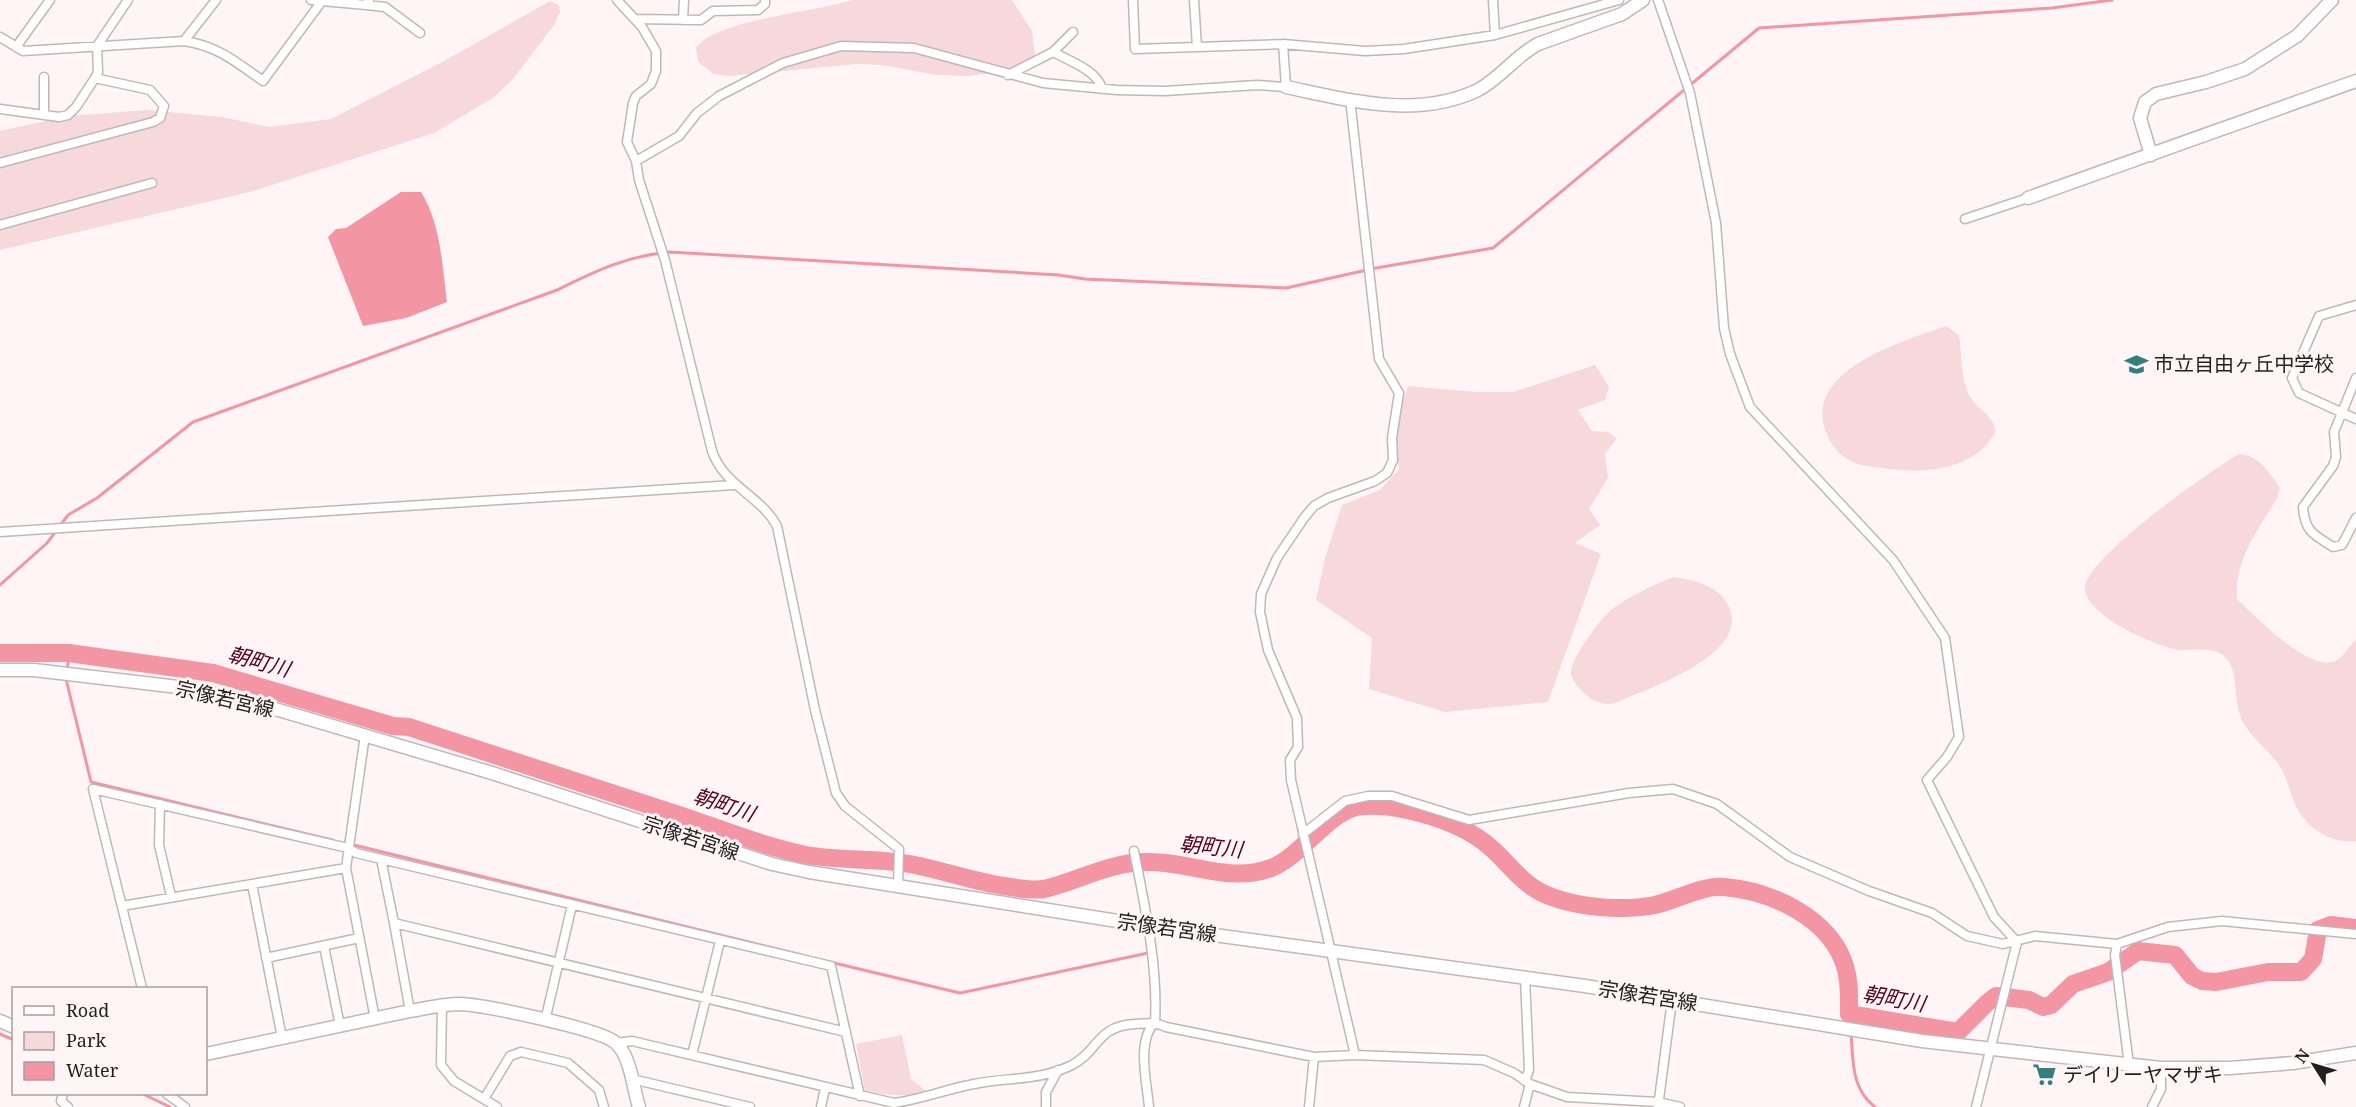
<svg xmlns="http://www.w3.org/2000/svg" width="2356" height="1107" font-family="'Noto Serif','Noto Sans JP',serif">
	<style>
		.green { fill: #f7d8db }
		.water { fill: #f395a2 }
		.lines { fill: none; stroke-linecap: round; stroke-linejoin: round }
		.stream { stroke: #f395a2; stroke-width: 3 }
		.river { stroke: #f395a2; stroke-width: 18 }
		.street-casing { stroke: #c0b7b8; stroke-width: 11 }
		.secondary-casing { stroke: #c0b7b8; stroke-width: 15 }
		.street { stroke: #fff; stroke-width: 8 }
		.secondary { stroke: #fff; stroke-width: 12 }
		.labels { text-anchor: middle; stroke-width: 6; stroke-linejoin: round; paint-order: stroke }
		.poi-label { font-size: 20px; fill: #221f1f; stroke: #fff5f6; text-anchor: start }
		.street-label { font-size: 20px; fill: #221f1f; stroke: #fff5f6 }
		.water-label { font-size: 21px; font-style: italic; fill: #57021d; stroke: #fff5f6 }
	</style>
	<rect width="100%" height="100%" fill="#fff5f6"/>
	<path class="green" d="M852 0H1012L1032 31 1035 54 1023 70 967 76 936 75 883 65 857 64 729 76 714 74 698 62 696 48C713 20 817 12 852 0Z
		M550 1 559 5 560 12 554 25 513 79 493 98 434 133 250 192 0 250V131L69 116 147 110 222 117 269 127 331 119 446 60Z
		M1946 326 1959 335C1962 354 1960 376 1969 395 1976 409 1991 412 1996 431 1975 472 1921 474 1882 468 1871 467 1856 465 1847 459 1836 453 1827 438 1824 426 1809 368 1906 340 1946 326Z
		M1595 365 1609 387 1605 400 1578 410 1592 431 1608 432 1617 438 1605 454 1608 478 1589 509 1600 525 1575 543 1601 554 1548 702 1445 712 1369 689 1372 638 1316 600 1325 558 1342 505 1380 490 1399 469 1393 429 1408 386 1476 392H1513Z
		M2239 454C2259 455 2270 473 2280 488L2277 498C2258 530 2234 560 2237 599 2255 616 2311 675 2337 660 2344 656 2350 645 2356 639V841C2335 844 2313 832 2301 815 2291 801 2289 780 2279 765 2268 749 2246 734 2240 715 2234 698 2238 677 2229 662 2217 642 2192 653 2174 649 2150 643 2092 618 2085 591 2079 561 2213 469 2239 454Z
		M1673 577C1694 580 1718 585 1728 605 1753 653 1652 687 1620 701 1609 706 1600 704 1590 698 1583 692 1572 683 1571 673 1570 659 1601 618 1612 609 1630 596 1653 585 1673 577Z
		M902 1035 911 1079 927 1092C905 1097 888 1096 865 1090L856 1044Z"/>
	<path class="water" d="M401 192H421C441 224 442 265 447 302L406 318 363 326 328 237 336 229 346 228Z"/>
	<g class="lines">
		<path class="stream" d="M0 585 47 543 68 515 97 498 193 422 557 290C596 271 626 256 670 252L1059 275 1085 279 1286 288 1376 268 1493 248 1759 28 2052 8 2112 0
			M67 672 69 653
			M66 679 91 782 332 840
			M350 844 801 955
			M830 962 960 993 1148 953
			M1849 1014 1850 1026
			M1851 1032C1853 1060 1851 1089 1875 1107
			M0 1034 14 1040
			M143 1094 170 1107"/>
		<path class="river" d="M0 653H69L213 673 393 726 409 727C498 756 587 785 676 814 719 828 762 846 806 855 841 861 876 858 910 864 942 870 972 881 1004 886 1016 888 1032 891 1044 889 1078 881 1108 863 1144 862 1188 860 1228 884 1271 868 1303 856 1329 808 1363 806 1401 803 1462 822 1490 847 1512 866 1523 887 1552 897 1582 908 1623 911 1655 905 1677 900 1702 885 1724 887 1772 891 1830 918 1845 966 1850 982 1849 998 1849 1014L1958 1032 1987 1003 1996 996 2029 1000 2043 1007 2051 1005 2073 984 2108 972 2138 951 2175 955 2192 976 2202 981 2216 982 2268 972H2301L2313 959 2318 930 2331 925 2356 928"/>
		<defs>
			<path id="street" d="M311 0 366 5 369 0
				M617 0 642 27 656 51V71L651 84 636 96 633 103 627 142 636 161 639 180 665 260 712 451C724 486 761 496 777 526L815 710 836 793 845 806 899 849 898 886
				M1133 0 1135 49 1197 47
				M1194 0 1197 47 1283 44 1365 51 1404 49 1495 35 1619 0
				M1493 0 1495 35
				M1658 0 1690 93 1716 223 1724 328 1730 354 1750 407 1893 560 1945 638 1959 737 1947 757 1927 780 1994 917 2017 942
				M366 5 385 7 420 33
				M635 19 701 20 713 11 758 10 765 4V0
				M683 20 684 0
				M0 37 23 51 184 41 216 0
				M184 41C218 46 236 62 263 81L322 1
				M16 47 50 0
				M1053 52C1068 60 1098 71 1102 89
				M1008 75 1053 52 1073 32
				M44 77V115
				M1350 99 1379 359 1399 393 1392 438 1393 460 1387 473 1375 481 1328 498 1314 506 1304 518 1277 558 1261 594 1260 612 1268 650 1297 718 1298 747 1290 760 1291 780 1355 1055
				M0 109 59 117 68 115 76 107 95 78 98 72 97 46 128 0
				M636 161 679 136 697 113 719 96 783 63 841 46 914 48 1043 83 1117 90 1165 91 1257 85 1286 87 1283 44
				M0 163 153 122 160 118 164 106 150 90 95 78
				M1965 219 2028 198
				M0 225 152 183
				M2356 305 2319 316 2292 378 2299 393 2356 419
				M2356 378 2334 432 2336 457 2333 466 2303 507C2305 532 2313 534 2333 547L2342 545 2356 518
				M0 532 734 485
				M365 735 346 868 375 1019
				M160 804 159 845 171 896
				M1303 834 1345 801 1368 796H1392L1469 820 1629 793 1673 789 1717 804 1790 857 1869 891 1932 913 1967 936 2003 944 2035 936 2117 944 2168 927 2222 921 2356 934
				M1134 851C1145 907 1158 965 1155 1022 1136 1041 1147 1083 1149 1107
				M381 859 394 923 846 1032
				M252 884 282 1038
				M122 906 346 868
				M394 923 410 1011
				M2117 944 2115 955 2129 1065
				M324 946 340 1026
				M266 958 359 938
				M142 988 93 789 348 848 356 853 381 859 831 966 860 1096
				M442 1005 441 1065 454 1081 497 1107
				M545 1021 572 905
				M616 1043 632 1041 894 1103C922 1099 947 1089 974 1084 1008 1077 1040 1081 1072 1065 1099 1051 1096 1026 1135 1024 1147 1023 1155 1022 1166 1027L1314 1057 1355 1055 1484 1060 1514 1073 1530 1084 1567 1097 1658 1102 1680 1107
				M692 1055 720 941
				M632 1079 750 1107
				M1525 1081 1529 1070 1525 977
				M63 1094 61 1101 68 1107
				M167 1094 185 1107
				M484 1099 510 1056 521 1052 568 1063 599 1090 604 1107
				M821 1107 825 1088
				M1046 1107V1092L1058 1070
				M1309 1107 1314 1057
				M1524 1107 1530 1084
				M1658 1107 1672 1000
				M1976 1107 2017 942
				M2152 1107 2161 1089V1068"/>
			<path id="secondary" d="M1286 87C1349 100 1414 119 1476 91 1499 80 1515 56 1538 44L1622 14 1643 0
				M2151 155 2140 118 2145 102 2156 94 2206 82 2245 69 2297 36 2332 0
				M2028 198 2356 81
				M0 670H34L187 688 248 701 492 773 772 864 809 872 1149 926 1585 986 1922 1041 2161 1068H2230L2293 1063 2356 1053
				M0 1021 14 1027
				M206 1054 410 1011C427 1008 444 1004 460 1004 484 1005 601 1029 616 1043 631 1057 633 1088 639 1107"/>
		</defs>
		<use href="#street" class="street-casing"/>
		<use href="#secondary" class="secondary-casing"/>
		<use href="#street" class="street"/>
		<use href="#secondary" class="secondary"/>
	</g>
	<defs>
		<symbol id="school-bare" viewBox="-9 -9 18 18"><path d="M0-5L7-2L0 1L-7-2ZM-4 1L0 2.5L4 1V4Q0 6-4 4Z" fill="#357e7b" stroke="#fff5f6" stroke-width="2.5" paint-order="stroke"/></symbol>
		<symbol id="supermarket-bare" viewBox="-9 -9 18 18"><path d="M-6-5.5h2.5l.6 2H6L4.5 2H-2.5L-4.4-4H-6ZM-1.5 3.2a1.3 1.3 0 1 0 .1 0ZM3 3.2a1.3 1.3 0 1 0 .1 0Z" fill="#357e7b" stroke="#fff5f6" stroke-width="2.5" paint-order="stroke"/></symbol>
	</defs>
	<g fill-rule="evenodd">
		<use href="#school-bare" x="2120" y="348" width="33" height="33"/>
		<use href="#supermarket-bare" x="2028" y="1058" width="33" height="33"/>
	</g>
	<g class="labels">
		<g class="poi-label">
			<text x="2154" y="371">市立自由ヶ丘中学校</text>
			<text x="2063" y="1082">デイリーヤマザキ</text>
		</g>
		<g class="street-label">
			<text transform="translate(225 699) rotate(13)" y="7">宗像若宮線</text>
			<text transform="translate(691 838) rotate(18)" y="7">宗像若宮線</text>
			<text transform="translate(1167 928) rotate(8)" y="7">宗像若宮線</text>
			<text transform="translate(1648 996) rotate(9)" y="7">宗像若宮線</text>
		</g>
		<g class="water-label">
			<text transform="translate(259 662) rotate(15)" y="7">朝町川</text>
			<text transform="translate(724 805) rotate(18)" y="7">朝町川</text>
			<text transform="translate(1211 847) rotate(6)" y="7">朝町川</text>
			<text transform="translate(1894 999) rotate(10)" y="7">朝町川</text>
		</g>
	</g>
	<rect x="12" y="987" width="195" height="108" fill="#fff5f6" stroke="#a79fa0" stroke-width="1.5"/>
	<rect x="24" y="1006" width="30" height="9" fill="#ffffff" stroke="#a79fa0" stroke-width="1.5"/>
	<text x="66" y="1017" font-size="18" fill="#221f1f">Road</text>
	<rect x="24" y="1032" width="30" height="18" fill="#f7d8db" stroke="#a79fa0" stroke-width="1.5"/>
	<text x="66" y="1047" font-size="18" fill="#221f1f">Park</text>
	<rect x="24" y="1062" width="30" height="18" fill="#f395a2" stroke="#a79fa0" stroke-width="1.5"/>
	<text x="66" y="1077" font-size="18" fill="#221f1f">Water</text>
	<g transform="translate(2314 1065) rotate(307)" stroke="#fff5f6" stroke-width="4.5" paint-order="stroke">
	<path d="M0-4.5L10 22L0 15L-10 22Z" fill="#221f1f"/>
	<text y="-9" font-size="16" font-weight="bold" text-anchor="middle" fill="#221f1f">N</text>
	</g>
</svg>
